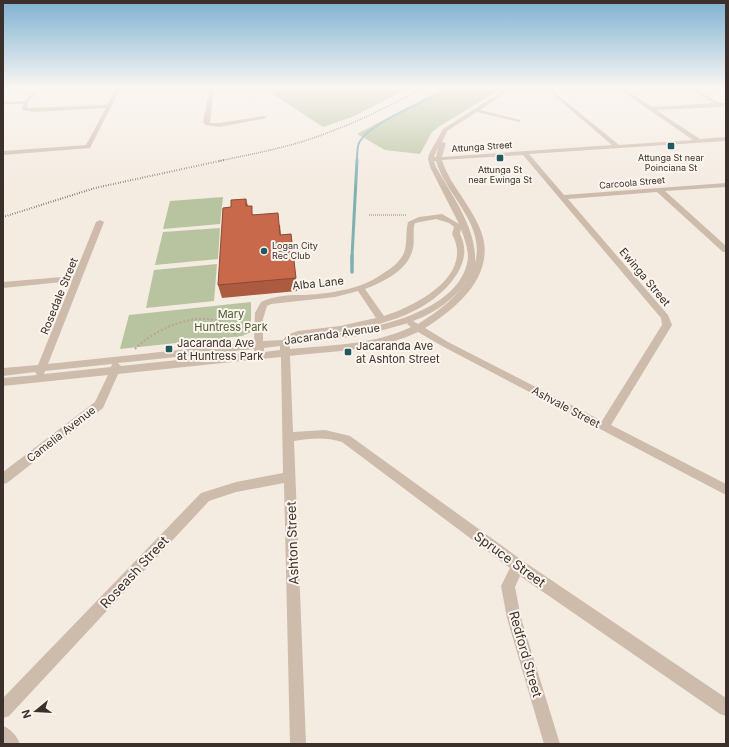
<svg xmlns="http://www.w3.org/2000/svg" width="729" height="747" font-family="Inter,sans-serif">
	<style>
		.green { fill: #b8c4a0 }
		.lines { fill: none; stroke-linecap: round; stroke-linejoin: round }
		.stream-far2 { stroke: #7fb0b2; stroke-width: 2 }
		.stream-far1 { stroke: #7fb0b2; stroke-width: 3 }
		.stream { stroke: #7fb0b2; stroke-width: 3.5 }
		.path-far1 { stroke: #b9a596; stroke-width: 1.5; stroke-dasharray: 1 1; stroke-linecap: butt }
		.path { stroke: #b9a596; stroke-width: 2; stroke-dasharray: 2 2; stroke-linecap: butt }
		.minor { fill: #cdbbac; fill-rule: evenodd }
		.rail-far1 { stroke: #3b302b; stroke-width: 1.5; stroke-dasharray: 0.5 1.5; stroke-linecap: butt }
		.rail { stroke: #3b302b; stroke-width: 2; stroke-dasharray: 0.5 2; stroke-linecap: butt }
		.wall { fill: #ac5a40 }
		.building { fill: #c8694b; stroke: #8c4a34 }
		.poi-dot { fill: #1f5a5e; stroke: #fbf5ee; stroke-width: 1.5 }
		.labels { text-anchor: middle; stroke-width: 4; stroke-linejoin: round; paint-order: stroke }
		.far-street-label { font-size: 9px; fill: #3b302b; stroke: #fbf5ee }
		.far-poi-label { font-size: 9px; fill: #3b302b; stroke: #fbf5ee }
		.street-label { font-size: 11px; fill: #3b302b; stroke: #fbf5ee }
		.park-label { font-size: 11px; fill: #4a5a2e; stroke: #fbf5ee }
		.poi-label { font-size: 11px; fill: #3b302b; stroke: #fbf5ee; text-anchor: start }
		.near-street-label { font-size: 13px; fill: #3b302b; stroke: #fbf5ee }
	</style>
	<rect width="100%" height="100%" fill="#f4ebe1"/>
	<path class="green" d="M262 87H411L352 117 323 127Z
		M446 87H504L440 126 432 132 420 154 385 150 357 134Z
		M223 197 220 224 163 229 170 201Z
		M220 228 218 259 155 265 163 232Z
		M217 264 214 301 146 308 154 270Z
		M251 302V332L242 336 120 349 129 315Z"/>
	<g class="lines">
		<path class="stream-far2" d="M357 161C357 156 357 147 359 143 369 122 434 97 456 87"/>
		<path class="stream-far1" d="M352 257 357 160"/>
		<path class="stream" d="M352 256V272"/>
		<path class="path-far1" d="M369 215H406"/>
		<path class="path" d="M135 349C153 330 195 311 221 322 228 325 233 331 237 337"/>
		<path class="minor" d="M37 87H41L28 102 27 108 107 105 117 87H121L90 148 3 155V151L86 145 106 108 34 112 22 110 23 104H3V102L25 101Z
			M210 87H214L210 123H220L264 116 267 118 220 127 206 125 203 122Z
			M509 87H514L480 110 520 120V122L477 112 447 131 442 142 446 143 442 157 612 145 544 87H548L619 145 693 140 616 87H621L652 107 714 103 687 87H692L720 103H726V105L720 107 656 110 700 139 726 137V141L529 154 564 195 726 183V187L665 191 726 246V252H723L657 192 568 199 668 315 672 325 611 425 726 484V495L442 346 418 332C379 351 332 351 290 356L293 432 325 430 350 436 523 561 726 698V716L720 714 520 576 515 587 521 618 560 744H544L507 618 501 586 510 568 342 442C327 437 310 438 294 441L306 744H290L284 483 236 492 209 501 9 716 3 718V698L201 493 236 482 283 473 281 357 118 374 103 408 7 483 3 484V472L95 402 108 375 3 386V378L37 375 35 372 3 376V368L38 365 72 281 3 288V282L74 276 96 222 100 220 104 222 48 364 254 342 255 313 261 302C275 295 291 295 306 295 334 293 363 289 385 272 392 268 399 262 403 255 408 245 405 233 408 222L419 217 442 214 459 224 430 167 428 159 429 154 443 129ZM438 147 436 157H434ZM523 155 661 318 662 325 602 421 448 342 425 328C454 310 490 281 484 242 482 230 475 218 469 208 460 193 447 177 442 160ZM434 161H436C445 194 486 224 475 263 477 228 452 196 436 167ZM436 219 449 223 454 227 452 234C475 276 415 306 384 316L365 289C383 282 409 270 413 248 415 240 412 231 415 223ZM461 229C465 240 470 253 467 264 452 322 343 334 295 338 308 334 324 334 338 332 381 326 432 313 457 274 465 261 467 248 460 234ZM470 275C458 297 439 311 418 324L413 321C437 312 457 298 470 275ZM358 291 376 318 340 326 298 331 287 335 283 340 263 341V319L267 306 271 304 335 297ZM408 323 407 324 411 327C374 345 330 345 290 349V345L366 335ZM280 346V350L264 352V348ZM254 349V352L121 366 118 363ZM112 364 111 367 44 374 45 371Z
			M3 726C11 729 17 736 20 744H3Z"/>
		<path class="rail-far1" d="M219 161C257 153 296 146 332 131 365 119 395 102 427 87"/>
		<path class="rail" d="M3 217 95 188 224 160"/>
	</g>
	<path class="wall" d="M246 199 248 206 253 215 280 225 281 235 291 234 297 291 222 298 218 285 231 207Z"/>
	<path class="building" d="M246 199V206H252V215L278 213 280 235 291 234 296 278 218 285 223 208 231 207V200Z"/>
	<linearGradient id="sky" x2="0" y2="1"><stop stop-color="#7eb2d2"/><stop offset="0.46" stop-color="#faf6f2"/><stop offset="1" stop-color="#faf6f2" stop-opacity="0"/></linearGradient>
	<rect width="729" height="191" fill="url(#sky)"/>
	<g class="poi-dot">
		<rect x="667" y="142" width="8" height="8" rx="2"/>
		<rect x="496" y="154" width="8" height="8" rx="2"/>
		<circle cx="264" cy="251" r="4"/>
		<rect x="165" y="345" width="8" height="8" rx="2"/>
		<rect x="344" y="348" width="8" height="8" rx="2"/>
	</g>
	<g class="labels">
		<g class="far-street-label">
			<text transform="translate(482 147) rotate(-4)" y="3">Attunga Street</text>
			<text transform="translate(632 183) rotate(-5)" y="3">Carcoola Street</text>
		</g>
		<g class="far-poi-label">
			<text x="671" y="161">Attunga St near<tspan x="671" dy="10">Poinciana St</tspan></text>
			<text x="500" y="173">Attunga St<tspan x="500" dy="10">near Ewinga St</tspan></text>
			<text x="272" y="249" text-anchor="start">Logan City<tspan x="272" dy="10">Rec Club</tspan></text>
		</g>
		<g class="street-label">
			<text transform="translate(645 277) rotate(50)" y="4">Ewinga Street</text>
			<text transform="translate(318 283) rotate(-6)" y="4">Alba Lane</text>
			<text transform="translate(59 296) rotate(-68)" y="4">Rosedale Street</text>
			<text transform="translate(332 334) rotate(-8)" y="4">Jacaranda Avenue</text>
			<text transform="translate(566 407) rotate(28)" y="4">Ashvale Street</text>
			<text transform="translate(61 434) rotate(-38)" y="4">Camelia Avenue</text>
		</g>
		<g class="park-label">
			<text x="231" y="318">Mary<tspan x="231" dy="13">Huntress Park</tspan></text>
		</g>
		<g class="poi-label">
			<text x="177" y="347">Jacaranda Ave<tspan x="177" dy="13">at Huntress Park</tspan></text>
			<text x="356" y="350">Jacaranda Ave<tspan x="356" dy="13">at Ashton Street</tspan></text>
		</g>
		<g class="near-street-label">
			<text transform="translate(292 543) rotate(-92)" y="5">Ashton Street</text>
			<text transform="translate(510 559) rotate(36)" y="5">Spruce Street</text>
			<text transform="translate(134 572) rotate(-47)" y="5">Roseash Street</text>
			<text transform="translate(526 654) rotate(74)" y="5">Redford Street</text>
		</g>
	</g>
	<rect width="729" height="747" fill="none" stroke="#3b302b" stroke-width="8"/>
	<g transform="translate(36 711) rotate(252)" stroke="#fbf5ee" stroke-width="3" paint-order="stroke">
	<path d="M0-3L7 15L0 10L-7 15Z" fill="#3b302b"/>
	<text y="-6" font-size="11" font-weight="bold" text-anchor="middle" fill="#3b302b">N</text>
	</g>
</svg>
